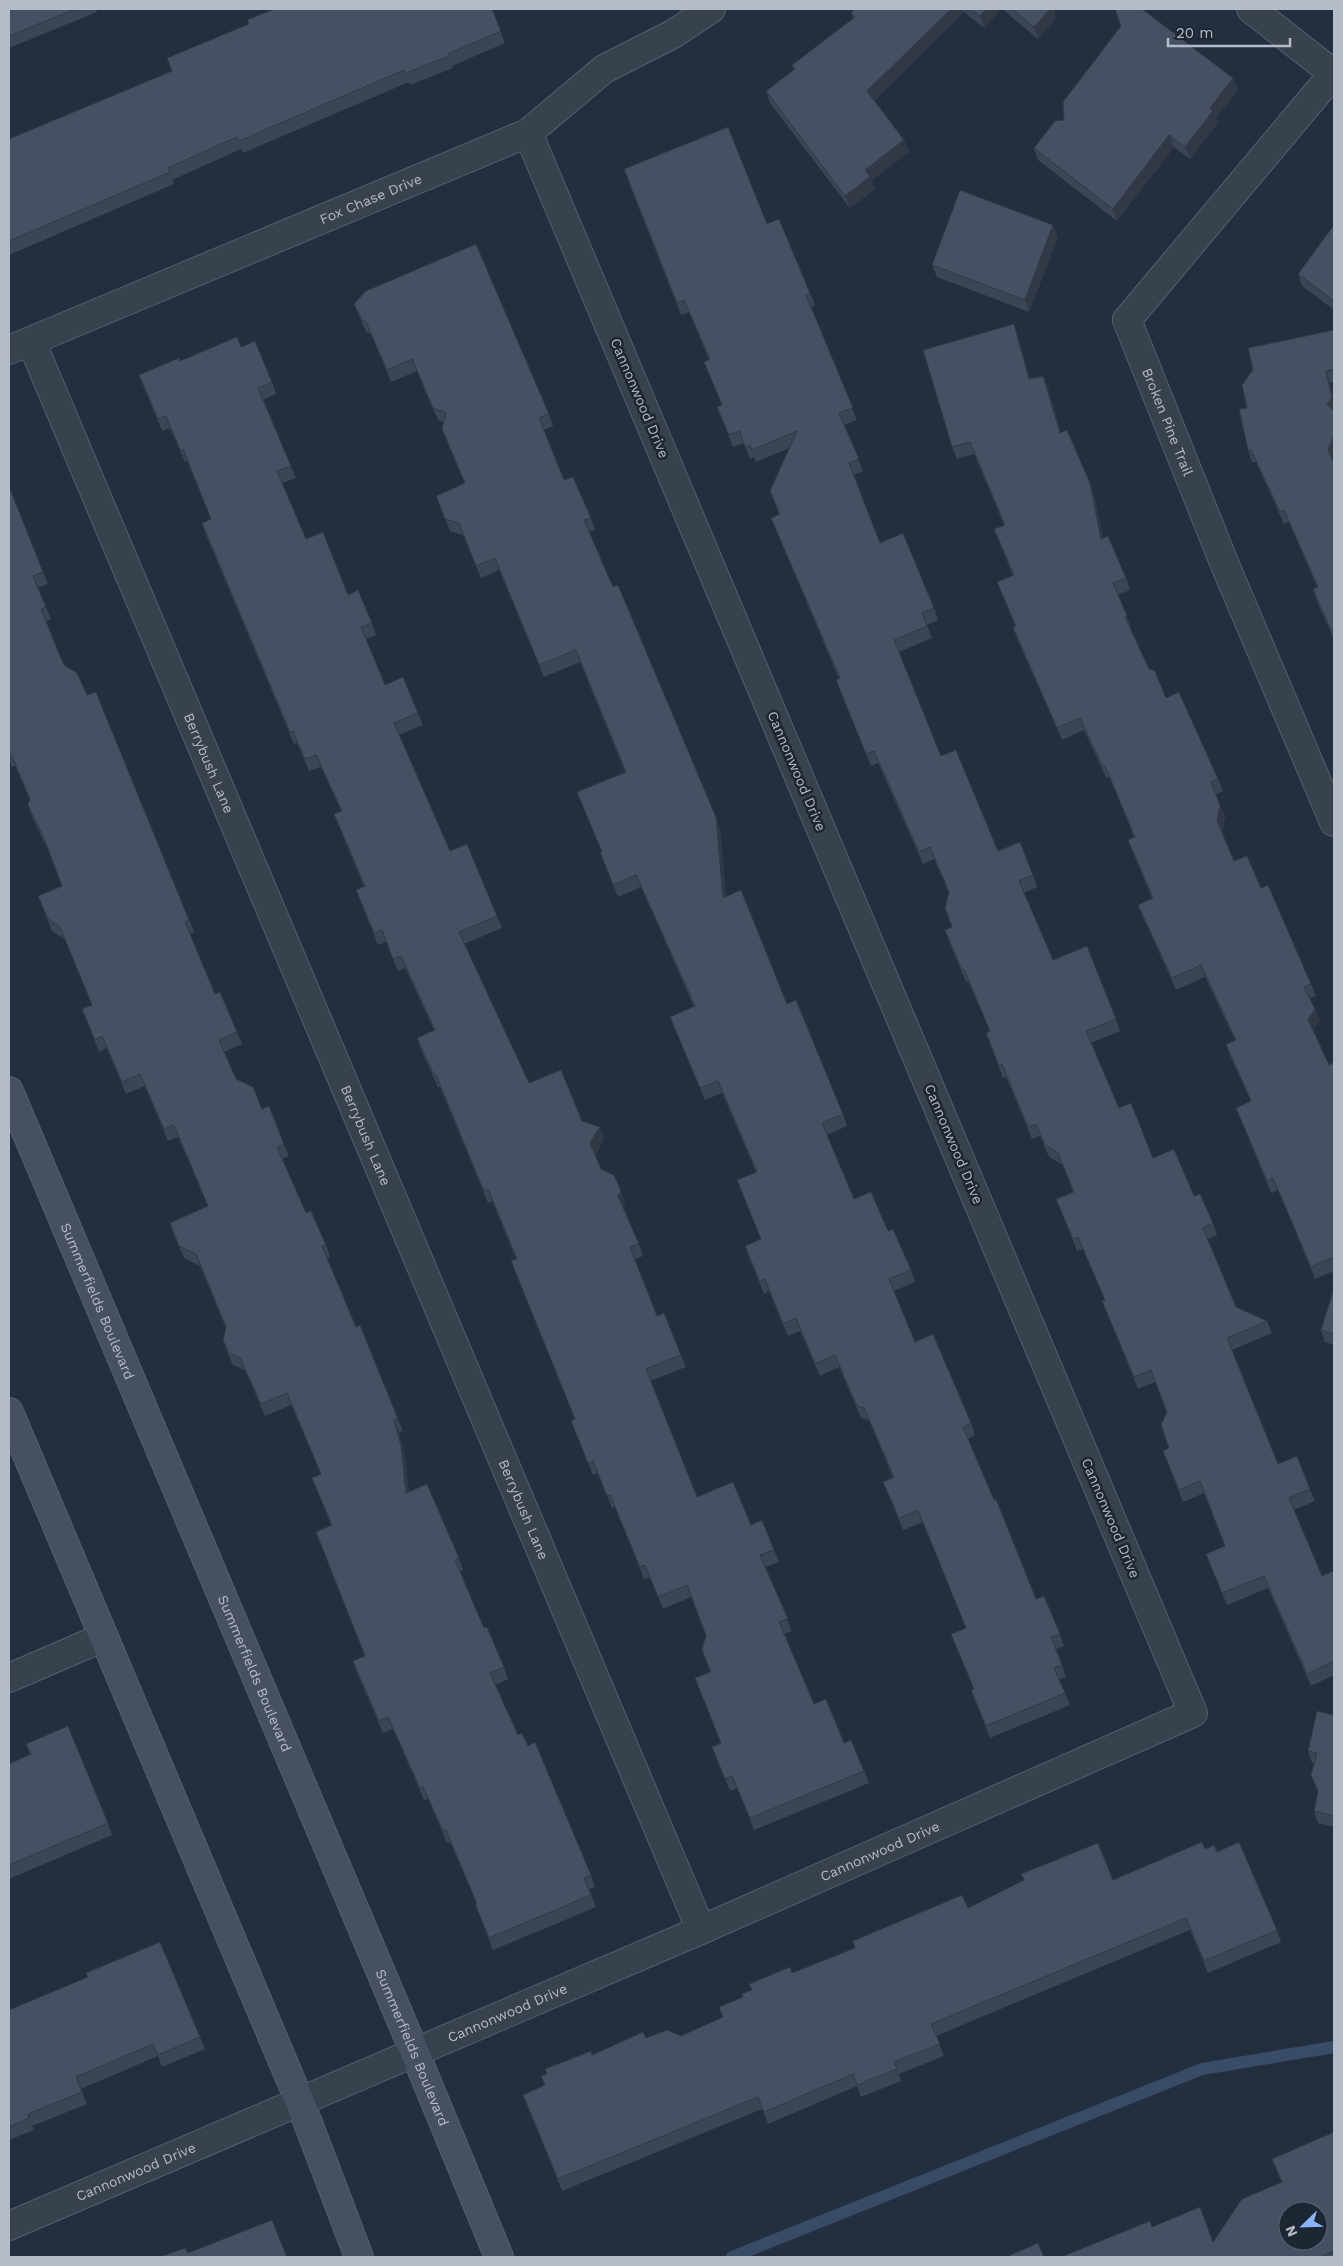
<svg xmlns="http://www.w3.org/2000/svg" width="1343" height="2266" font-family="'Work Sans',sans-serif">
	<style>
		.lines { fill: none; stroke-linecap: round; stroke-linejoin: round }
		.stream { stroke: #394c67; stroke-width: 12 }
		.street-casing { stroke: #565f6c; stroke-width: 30 }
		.secondary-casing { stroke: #565f6c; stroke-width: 30 }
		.street { stroke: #38414e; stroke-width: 28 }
		.secondary { stroke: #465061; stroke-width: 28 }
		.wall { fill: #3b4654 }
		.shaded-wall { fill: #303945 }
		.building { fill: #455162; stroke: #303945; fill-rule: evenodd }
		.labels { text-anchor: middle; stroke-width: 5; stroke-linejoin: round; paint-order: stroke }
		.street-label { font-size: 14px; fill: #b4bcc9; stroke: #1d2633 }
	</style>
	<rect width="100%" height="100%" fill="#242f3e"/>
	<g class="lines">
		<path class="stream" d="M732 2257 1202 2069 1334 2047"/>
		<defs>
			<g id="street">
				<path d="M1251 9 1334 74"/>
				<path id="s1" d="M1334 73 1127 320 1225 565 1334 822"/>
				<path id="s2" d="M31 341 701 1930"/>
				<path id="s3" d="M9 350 528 133 604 69 673 34 711 9"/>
				<path d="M9 1678 104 1637"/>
				<path id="s4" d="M9 2226 701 1930 1193 1713 528 133"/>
			</g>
			<g id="secondary">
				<path id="s5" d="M9 1091 415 2053 499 2257"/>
				<path d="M9 1412 300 2102 359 2257"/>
			</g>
		</defs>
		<use href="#street" class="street-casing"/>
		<use href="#secondary" class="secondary-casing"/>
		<use href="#street" class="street"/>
		<use href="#secondary" class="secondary"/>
	</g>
	<path class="wall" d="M9 9H96L97 12 9 48Z
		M274 9H495L492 10 505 43 452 66 453 68 410 85 409 82 243 153 241 149 172 180 174 184 9 255V139L172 72 167 58 249 24Z
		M855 9H1001L984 28 964 12 874 101 904 140 909 152 872 180 875 189 850 208 770 103 766 91 794 70 792 65 853 19 851 13Z
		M1002 9H1055L1054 21 1038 39Z
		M1233 78 1238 90 1216 118 1218 123 1190 159 1174 147 1117 221 1038 160 1034 148Z
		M628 181 767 224 810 293 815 305 811 307 857 420 844 425 863 471 854 475 880 543 934 608 938 620 927 625 932 638 899 652 941 756 998 851 1033 875 1037 887 1024 893 1053 960 1116 1019 1120 1031 1091 1043 1119 1108 1153 1158 1194 1196 1213 1223 1217 1235 1208 1239 1236 1307 1267 1321 1272 1333 1232 1350 1278 1464 1310 1489 1315 1501 1294 1510 1322 1576 1334 1571V1675L1311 1686 1268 1588 1227 1605 1206 1554 1225 1546 1204 1493 1183 1502 1163 1451 1169 1448 1167 1413 1155 1382 1138 1389 1107 1313 1102 1301 1105 1300 1083 1249 1077 1251 1056 1199 1073 1192 1063 1165 1049 1157 1040 1136 1032 1139 1006 1077 1003 1078 986 1033 990 1031 968 981 966 982 949 942 945 930 952 927 949 893 934 859 923 864 878 763 871 766 836 680 839 679 776 530 771 518 779 514 770 491 789 448 756 462 754 457 750 459 744 443 733 447 717 407 722 405 704 362 709 360 689 312 681 315Z
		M1334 225V310L1302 286 1298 274Z
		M1058 237 1029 312 937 277 932 265Z
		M354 304 549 414 553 426 544 430 564 480 591 518 595 530 589 532 613 587 716 817 720 829 726 897 787 1004 843 1114 847 1126 827 1135 854 1199 888 1231 911 1270 915 1282 894 1291 915 1342 971 1423 975 1435 968 1439 1036 1599 1060 1634 1064 1646 1056 1649 1066 1677 1059 1680 1070 1705 990 1738 971 1690 974 1689 951 1634 966 1628 923 1522 903 1530 883 1482 893 1478 869 1420 861 1418 839 1367 820 1376 800 1331 788 1336 769 1291 764 1294 749 1258 745 1246 761 1239 737 1180 756 1172 722 1093 705 1100 675 1029 670 1017 694 1007 641 887 618 897 600 852H602L577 792 625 772 580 662 544 677 499 570 481 578 463 535 450 531 436 496 465 484 442 429 444 423 438 420 417 371 391 382 371 334 366 332 359 316Z
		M1014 324 1018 337 1030 379 1043 376 1048 388 1061 433 1090 483 1094 495 1103 538 1126 578 1130 590 1118 595 1131 628H1130L1149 669 1166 698 1218 779 1223 791 1216 794 1225 817 1222 832 1234 861 1261 888 1311 984 1316 996 1310 998 1315 1009 1320 1021 1313 1030 1329 1065 1334 1062V1271L1315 1279 1278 1190 1271 1193 1236 1108 1251 1101 1230 1056 1226 1044 1235 1040 1205 977 1176 990 1143 917 1138 905 1152 898 1128 840 1134 837 1110 778 1106 777 1084 730 1062 740 1017 639 1013 627 1015 626 997 582 1013 576 994 529 1004 525 974 454 957 459 952 447Z
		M1334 330V382L1330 383 1334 400V458L1333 461 1334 464V639L1317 602 1313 589 1317 587 1289 522 1284 524 1256 462H1252L1248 450 1247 408Z
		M241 347 272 382 276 394 263 400 296 478 282 483 306 539 348 595 372 623 376 635 366 639 385 685 418 713 423 725 399 735 450 851 497 916 502 928 464 944 529 1083 582 1121 600 1127 604 1139 595 1155 601 1169 621 1191 625 1203 623 1207 639 1244 643 1256 635 1259 657 1316 681 1355 686 1367 650 1381 697 1497 751 1525 774 1550 779 1562 765 1567 792 1631 784 1634 814 1704 844 1743 864 1771 869 1783 754 1830 737 1788 730 1791 712 1747 721 1743 695 1678 710 1672 702 1650 706 1636 691 1597 663 1609 650 1577 644 1579 615 1507 612 1508 598 1473 593 1475 571 1421 575 1419 511 1261 516 1259 492 1201 488 1203 440 1087H438L421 1050 417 1038 434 1030 405 968 398 971 386 942 378 945 356 890 364 887 334 814 341 811 321 767 309 771 297 743 294 744 206 535 202 523 211 519 187 461 185 462 170 428 162 431 139 375 180 361Z
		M9 486 48 584 38 588 51 619 46 621 64 665 87 695 189 920 194 932 190 934 215 994 237 1032 242 1044 224 1052 236 1079 262 1109 284 1144 289 1156 282 1159 306 1213 326 1245 330 1257 327 1258 356 1327 398 1419 403 1431 399 1432 405 1458 409 1492 459 1558 463 1570 460 1572 484 1628 504 1667 508 1679 495 1685 518 1735 528 1746 591 1875 595 1887 589 1889 596 1907 493 1950 475 1904H477L450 1842 447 1843 428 1799 424 1800 393 1729 383 1733 357 1673 353 1661 365 1656 316 1532 331 1525 312 1478 321 1474 291 1405 265 1416 245 1370 233 1365 227 1352 223 1340 226 1328 200 1266 184 1258 174 1235 170 1223 208 1206 178 1137 168 1141 145 1086 126 1094 107 1048 99 1052 82 1009 92 1005 65 939 52 931 38 896 62 886 48 850 32 817 28 805 30 800 15 766 12 767 9 760Z
		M1334 1288V1345L1325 1342 1321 1330Z
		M1334 1715V1827L1318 1823 1314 1811 1318 1792 1311 1775 1314 1763H1312L1308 1751Z
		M26 1744 108 1823 112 1835 9 1879V1764L30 1755Z
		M1205 1849 1217 1852 1277 1930 1281 1942 1208 1973 1190 1930 936 2036 944 2056 899 2074 901 2081 861 2097 857 2086 768 2124 762 2109 562 2191 523 2095 544 2085 541 2076 592 2055 646 2038 681 2036 723 2017 719 2007 743 1997 792 1973 968 1908 1113 1880Z
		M9 2010 200 2037 205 2049 162 2067 158 2056 81 2089 87 2104 32 2126 34 2130 9 2140Z
		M1334 2132V2257H1061L1152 2227 1213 2242 1282 2182 1272 2159Z"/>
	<path class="shaded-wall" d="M951 9H963L964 12 872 103 867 91Z
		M986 9H1001L984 28 980 16Z
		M1050 9H1055L1054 21 1038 39 1034 27Z
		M1233 78 1238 90 1216 118 1218 123 1190 159 1185 147 1210 108Z
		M1169 135 1174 147 1117 221 1113 209Z
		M904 140 909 152 872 180 875 189 850 208 845 196 865 170Z
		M1053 225 1058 237 1029 312 1025 300Z
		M1014 324 1018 337 1033 391 1029 379Z
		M1326 371 1330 383 1334 400V413L1327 404Z
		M1043 376 1048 388 1064 445 1060 433Z
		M1334 434V458L1332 462 1328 450Z
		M1090 483 1094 495 1105 551 1101 539Z
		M1220 805 1225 817 1222 833 1217 821Z
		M716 817 720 829 727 910 723 898Z
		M1315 1009 1320 1021 1313 1031 1308 1019Z
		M600 1127 604 1139 594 1155 590 1143Z
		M621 1191 625 1203 622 1208 618 1196Z
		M394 1420 399 1432 405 1458 411 1505 406 1493Z"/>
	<path class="building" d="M9 9H75L9 36Z
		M274 9H492L501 31 448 54 449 56 406 73 404 70 239 141 237 137 168 168 170 172 9 241V139L172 71 167 58 249 24 247 20Z
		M855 9H951L867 91 904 140 865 170 870 177 845 196 766 91 795 69 792 65 855 17 851 13Z
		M970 9H986L980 16Z
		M1012 9H1050L1034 27Z
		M1115 9H1142L1233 78 1210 108 1213 111 1185 147 1169 135 1113 209 1034 148 1055 121 1064 120 1063 102 1121 26Z
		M728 127 767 224 779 219 810 293 806 295 853 408 839 413 859 459 849 463 880 543 903 533 934 608 922 613 927 626 894 640 941 756 956 750 998 851 1020 842 1033 875 1019 881 1053 960 1087 946 1116 1019 1086 1031 1119 1108 1131 1103 1153 1158 1174 1149 1194 1196 1200 1194 1213 1223 1203 1228 1236 1307 1267 1321 1227 1338 1278 1464 1297 1456 1310 1489 1289 1498 1322 1576 1334 1571V1661L1307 1674 1264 1576 1222 1593 1206 1554 1225 1546 1200 1481 1179 1490 1163 1451 1169 1448 1161 1425 1167 1412 1151 1370 1134 1377 1102 1301 1105 1300 1078 1237 1073 1239 1056 1199 1074 1192 1058 1153 1045 1145 1036 1124 1028 1127 1002 1064 999 1066 986 1033 990 1031 964 969 962 970 945 930 952 927 945 908 949 892 930 847 919 852 874 751 866 754 836 680 840 678 771 518 780 514 770 491 797 431 752 450 750 445 745 447 740 431 729 435 717 407 722 405 704 362 710 359 684 300 677 303 624 169Z
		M960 190 1053 225 1025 300 932 265Z
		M1334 225V301L1298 274Z
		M476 244 549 414 539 418 564 480 573 477 591 518 584 520 613 587 618 585 716 817 723 898 741 890 787 1004 796 1000 843 1114 822 1123 854 1199 871 1192 888 1231 893 1229 911 1270 889 1279 915 1342 933 1334 971 1423 963 1427 994 1500 996 1499 1036 1599 1044 1596 1060 1634 1051 1637 1062 1665 1054 1668 1065 1693 986 1726 971 1690 974 1689 951 1634 966 1628 918 1510 899 1518 883 1482 894 1477 864 1408 857 1406 835 1355 815 1364 796 1318 783 1324 765 1279 760 1282 745 1246 761 1239 737 1180 757 1172 718 1081 700 1088 670 1017 695 1006 636 875 613 885 600 852H602L577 792 626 772 576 650 539 665 495 558 476 566 459 523 445 519 436 496 465 483 442 429 446 413 433 408 412 359 387 370 366 322 362 320 354 304 366 291Z
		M1014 324 1029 379 1043 376 1060 433 1067 430 1090 483 1101 539 1108 536 1126 578 1113 583 1127 616 1125 617 1149 669 1155 671 1166 698 1179 692 1218 779 1211 782 1220 805 1217 821 1234 861 1247 856 1261 888 1268 885 1311 984 1304 987 1315 1009 1308 1019 1329 1065 1334 1062V1257L1311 1267 1273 1178 1267 1181 1236 1108 1251 1101 1226 1044 1236 1040 1201 965 1172 978 1138 905 1153 898 1128 840 1135 837 1105 766 1102 765 1080 718 1057 728 1013 627 1016 626 997 582 1014 575 994 529 1005 525 970 442 952 447 923 350Z
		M1334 330V369L1326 371 1332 398 1327 404 1334 411V434L1328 450 1334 464V629L1331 630 1313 589 1318 587 1284 510 1280 512 1251 450H1248L1239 409 1247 408 1242 385 1253 370 1248 348Z
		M237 337 241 347 255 341 272 382 258 388 291 466 277 471 306 539 323 532 348 595 358 590 372 623 361 627 385 685 403 677 418 713 394 723 450 851 467 844 497 916 459 932 529 1083 561 1070 582 1121 600 1127 590 1143 601 1169 614 1175 621 1191 618 1196 639 1244 630 1247 657 1316 664 1313 681 1355 646 1369 697 1497 733 1482 751 1525 762 1520 774 1550 760 1555 788 1619 779 1622 814 1704 826 1699 844 1743 851 1740 864 1771 750 1818 732 1776 725 1779 712 1747 721 1743 695 1678 711 1672 702 1650 706 1635 687 1585 658 1597 645 1565 640 1567 610 1495 607 1496 593 1461 588 1463 571 1421 575 1419 511 1261 517 1259 488 1189 484 1191 436 1075H434L417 1038 435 1030 401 956 393 959 382 930 374 933 356 890 365 886 334 814 342 811 316 755 305 759 293 731 290 732 202 523 211 519 183 449 180 450 166 416 158 419 139 375 179 358 180 361Z
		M9 486 43 572 33 576 46 607 41 609 55 644 64 665 77 673 87 695 96 692 189 920 185 922 215 994 220 992 237 1032 219 1040 236 1079 253 1087 262 1109 269 1106 284 1144 277 1147 306 1213 311 1211 326 1245 322 1246 356 1327 360 1325 398 1419 394 1420 401 1446 406 1493 427 1484 459 1558 455 1560 484 1628 487 1627 504 1667 490 1673 518 1735 522 1733 528 1746 535 1742 591 1875 584 1878 591 1895 489 1938 475 1904H477L446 1830 443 1831 423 1787 420 1788 388 1717 379 1721 353 1661 365 1656 316 1532 332 1525 312 1478 321 1474 287 1393 261 1404 240 1358 229 1353 223 1340 226 1327 196 1254 179 1246 170 1223 208 1206 174 1125 164 1129 140 1074 122 1082 102 1036 95 1040 82 1009 92 1005 60 927 48 919 38 896 62 886 44 838 28 805 30 799 11 754H9Z
		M1334 1288V1334L1321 1330Z
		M1317 1711 1334 1715V1816L1314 1811 1318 1791 1311 1775 1317 1753 1308 1751Z
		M68 1726 108 1823 9 1865V1764L31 1754 26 1744Z
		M1202 1842 1205 1849 1214 1845 1217 1852 1239 1842 1277 1930 1204 1961 1186 1918 931 2024 940 2044 894 2062 897 2069 857 2085 853 2074 764 2112 758 2097 558 2179 523 2095 545 2085 541 2076 547 2074 545 2069 591 2051 592 2055 643 2032 646 2038 667 2030 681 2036 723 2017 719 2007 743 1997 742 1994 752 1990 749 1984 790 1967 792 1973 855 1948 853 1941 962 1895 968 1908 1024 1880 1021 1874 1098 1843 1113 1880Z
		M160 1942 200 2037 158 2055 153 2044 76 2077 82 2092 28 2114 29 2118 9 2127V2010L88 1977 86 1973Z
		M1334 2132V2251L1320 2257H1061L1150 2221 1152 2227 1200 2207 1213 2242 1242 2199 1282 2182 1272 2159ZM1288 2211H1318V2241H1288Z
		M272 2220 287 2257H160L185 2248 188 2253Z
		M1038 2243 1044 2257H1006Z"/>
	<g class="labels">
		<g class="street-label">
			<text dy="5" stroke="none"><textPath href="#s3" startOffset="392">Fox Chase Drive</textPath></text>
			<text transform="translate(640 398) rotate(67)" y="5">Cannonwood Drive</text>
			<text dy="5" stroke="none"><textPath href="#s1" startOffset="432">Broken Pine Trail</textPath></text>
			<text dy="5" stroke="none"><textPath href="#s2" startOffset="458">Berrybush Lane</textPath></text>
			<text transform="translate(797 771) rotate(67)" y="5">Cannonwood Drive</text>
			<text dy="5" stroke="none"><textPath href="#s2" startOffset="862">Berrybush Lane</textPath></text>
			<text transform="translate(954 1144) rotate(67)" y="5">Cannonwood Drive</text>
			<text dy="5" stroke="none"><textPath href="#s5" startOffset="228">Summerfields Boulevard</textPath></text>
			<text dy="5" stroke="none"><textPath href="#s2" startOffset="1268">Berrybush Lane</textPath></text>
			<text transform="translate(1111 1518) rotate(67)" y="5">Cannonwood Drive</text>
			<text dy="5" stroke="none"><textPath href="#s5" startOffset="632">Summerfields Boulevard</textPath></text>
			<text dy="5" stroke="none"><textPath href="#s4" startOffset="948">Cannonwood Drive</textPath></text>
			<text dy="5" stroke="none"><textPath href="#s4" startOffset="542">Cannonwood Drive</textPath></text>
			<text dy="5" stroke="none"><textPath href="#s5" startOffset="1038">Summerfields Boulevard</textPath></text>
			<text dy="5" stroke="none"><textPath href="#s4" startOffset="138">Cannonwood Drive</textPath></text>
		</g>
	</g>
	<rect width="1343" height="2266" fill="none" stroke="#b4bcc9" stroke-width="20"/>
	<g transform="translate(1303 2226) rotate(247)"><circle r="24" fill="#1d2633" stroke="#59626f"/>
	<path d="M0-4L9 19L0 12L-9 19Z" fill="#8ab4f8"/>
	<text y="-8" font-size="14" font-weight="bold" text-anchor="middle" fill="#b4bcc9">N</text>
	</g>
	<path d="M1168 38v8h122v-8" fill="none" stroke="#b4bcc9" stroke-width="2.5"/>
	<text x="1176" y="38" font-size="15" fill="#b4bcc9" stroke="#1d2633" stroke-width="4" paint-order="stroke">20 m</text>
</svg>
